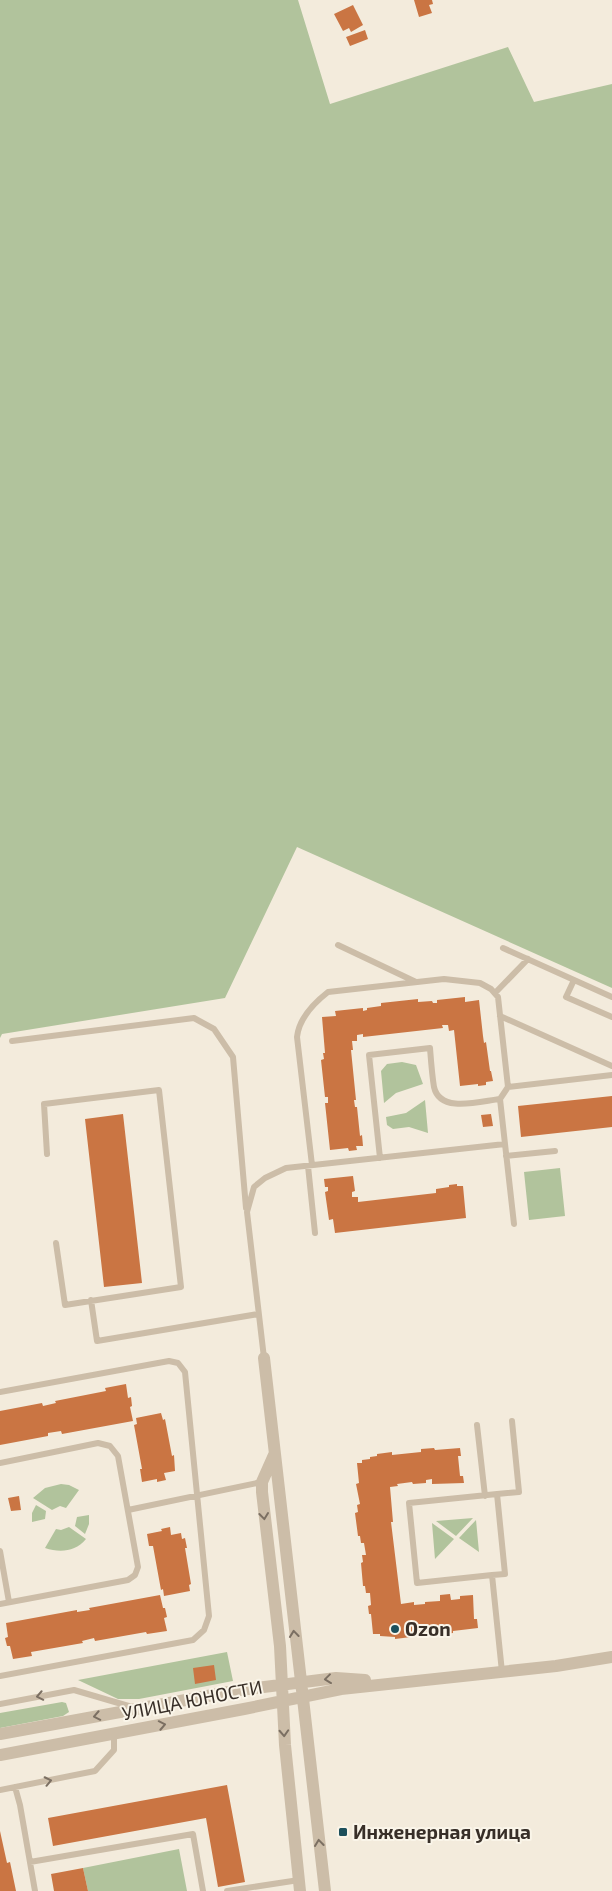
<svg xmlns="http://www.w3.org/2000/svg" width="612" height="1891" font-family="'Exo 2',sans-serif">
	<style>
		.green { fill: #b1c39c }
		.building { fill: #ca7543 }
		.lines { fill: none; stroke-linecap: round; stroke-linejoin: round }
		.service { stroke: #ccbda8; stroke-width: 6 }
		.minor { stroke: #ccbda8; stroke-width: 12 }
		.oneway { stroke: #7b6f62 }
		.poi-dot { fill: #1c4f5b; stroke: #faf5e9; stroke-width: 2 }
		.labels { text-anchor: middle; stroke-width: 4; stroke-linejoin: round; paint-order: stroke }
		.poi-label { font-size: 19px; font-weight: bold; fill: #382f28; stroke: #faf5e9; text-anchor: start }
		.street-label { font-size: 19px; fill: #382f28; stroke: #faf5e9 }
	</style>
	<rect width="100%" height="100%" fill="#f3ebdc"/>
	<path class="green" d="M0 0H298L330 104 508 47 534 102 612 84V988L297 847 225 998 2 1034 0 1038Z
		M402 1062 416 1065 423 1084 396 1093 384 1103 381 1071 387 1064Z
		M425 1100 428 1133 409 1127 393 1129 387 1125 386 1117 406 1113Z
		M560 1168 565 1216 529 1220 524 1172Z
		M61 1484 69 1485 79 1490 66 1508 60 1506 52 1510 33 1498 45 1488Z
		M36 1505 46 1511 45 1519 32 1522V1513Z
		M89 1515V1524L85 1534 75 1526 77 1517Z
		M473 1518 456 1536 436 1521Z
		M476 1520 479 1552 459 1538Z
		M432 1523 454 1539 435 1559Z
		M69 1527 86 1539C75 1552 60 1553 45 1548L56 1529 61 1530Z
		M227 1652 233 1681 139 1699H118L78 1680Z
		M62 1702 66 1703 69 1712 63 1716 0 1728V1713Z
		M179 1849 187 1891H88L83 1868Z"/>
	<path class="building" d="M414 0H432L433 4 429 5 432 13 419 17Z
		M353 5 363 25 351 32 349 28 343 31 334 14Z
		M365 30 368 39 350 46 346 37Z
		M465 997V1002L479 1000 483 1036 484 1043 486 1042 490 1071H491L493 1081 486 1082V1085L478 1086V1084L460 1086 454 1030 449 1031 448 1025H442L443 1028 363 1037V1034L357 1035V1041H352L353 1050H351L356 1100H354L355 1107H357L360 1136 362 1135 363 1146H356L357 1150 349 1151 348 1148 330 1150 325 1103H328V1097H325L321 1060 324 1059 323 1053H325L322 1017 336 1016 335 1011 363 1008V1011L367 1010V1008L381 1006V1003L418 999V1002L432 1001 433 1003H437V1000Z
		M612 1096V1127L521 1137 518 1106Z
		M123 1114 142 1283 104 1287 85 1119Z
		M491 1114 493 1126 483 1127 481 1115Z
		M353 1176 355 1191 352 1192V1197H358V1202L436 1193V1189L449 1187V1185L457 1184V1186H463L466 1218 335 1233 333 1219 329 1220 325 1192 328 1191V1187H325L324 1179Z
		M126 1384 128 1398 131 1397 132 1406 130 1407 133 1421 62 1434 61 1431 48 1433V1436L0 1445V1411L42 1403 43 1406 56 1403 55 1401 106 1391 105 1388Z
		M161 1413 163 1420 165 1419 172 1456 174 1455 175 1471 164 1473 166 1480 157 1482V1479L142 1482 140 1469H142L134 1425 137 1424 136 1418Z
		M434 1448 435 1450 460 1448 461 1456H458L460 1476H463L464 1483 432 1484V1479L426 1480V1483L413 1484 412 1482 397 1484 398 1486 390 1487 393 1522H391L401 1604 414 1602V1605L425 1604V1602L440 1601V1595L450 1594 451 1600 460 1599V1596L473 1595 474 1619H477L478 1628 453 1631V1633L437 1635V1632L411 1635V1637L395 1639V1637L380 1636V1634H373L371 1614H369L368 1606 371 1605 370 1593H366L365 1586H363L361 1563 363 1562 362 1555H366L364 1543H361L360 1536H358L355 1513 358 1512 357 1505 360 1504 356 1484 359 1483 357 1463H362V1460L370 1459V1457L377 1456V1454L392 1452V1455L421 1452V1449Z
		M19 1496 21 1510 11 1511 8 1498Z
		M170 1527 171 1535 181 1533 182 1539 185 1538 187 1548H185L191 1584 189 1585 190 1591 164 1596 163 1589 161 1590 153 1546H149L147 1534 162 1531 161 1529Z
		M160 1595 163 1608H165L167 1617 164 1618 167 1631 147 1634 146 1632 95 1641 94 1638 82 1641 83 1643 31 1652 32 1656 13 1659 10 1646H7L5 1638 8 1637 6 1623 77 1610V1612L90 1610 89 1608Z
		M214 1665 216 1680 195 1684 193 1668Z
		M227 1785 245 1882 218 1887 206 1818 53 1846 48 1818Z
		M0 1831 7 1863 10 1862 16 1891H0Z
		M83 1868 88 1891H54L51 1874Z"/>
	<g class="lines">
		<path class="service" d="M338 945 416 982
			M503 948 612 997
			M574 980 566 997 612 1017
			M495 993 528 959
			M500 1016 612 1066
			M12 1041 194 1018 214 1029 233 1057 246 1208
			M508 1087 612 1075
			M47 1154 44 1104 159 1090 181 1287 65 1305 56 1243
			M506 1156 555 1151
			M380 1158 369 1055 430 1048C431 1061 432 1075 434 1087 440 1114 481 1101 500 1099L505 1144
			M312 1165 297 1037C299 1018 314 1003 328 992L444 979 480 983 491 989 498 997 508 1087 500 1099
			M308 1166 315 1233
			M91 1300 97 1341 258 1314
			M264 1358 247 1212 254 1187 265 1178 286 1168 505 1144 514 1224
			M0 1392 169 1361 178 1363 185 1372 209 1616 204 1630 193 1640 0 1676
			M477 1425 485 1496
			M0 1463 98 1443 110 1446 118 1456 138 1567 135 1575 128 1580 0 1604
			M497 1494 519 1492 512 1421
			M128 1510 262 1482
			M0 1551 9 1602
			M492 1575 505 1574 497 1494 409 1503 417 1583 492 1575 502 1672
			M0 1704 74 1690 132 1707
			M15 1787 20 1805 35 1891
			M0 1790 95 1771 114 1750V1734
			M30 1862 193 1834 203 1891
			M227 1891 299 1880"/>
		<path class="minor" d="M264 1358 325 1891
			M274 1455 262 1482V1492L280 1646 285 1745 300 1891
			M0 1734 240 1690 336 1678 365 1680
			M0 1755 244 1709 341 1689 556 1666 612 1657"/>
	</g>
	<defs><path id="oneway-chevron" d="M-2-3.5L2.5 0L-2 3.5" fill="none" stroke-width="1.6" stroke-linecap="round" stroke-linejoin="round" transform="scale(1.25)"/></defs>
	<g class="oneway">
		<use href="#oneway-chevron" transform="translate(264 1516) rotate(83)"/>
		<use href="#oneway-chevron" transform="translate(294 1634) rotate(-96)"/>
		<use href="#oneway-chevron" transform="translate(328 1679) rotate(173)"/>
		<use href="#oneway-chevron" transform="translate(40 1696) rotate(169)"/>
		<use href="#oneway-chevron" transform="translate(97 1716) rotate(169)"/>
		<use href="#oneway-chevron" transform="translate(162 1725) rotate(-11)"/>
		<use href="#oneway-chevron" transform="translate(284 1733) rotate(87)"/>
		<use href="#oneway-chevron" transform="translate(48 1781) rotate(-12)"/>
		<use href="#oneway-chevron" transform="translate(319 1843) rotate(-97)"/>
	</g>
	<g class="poi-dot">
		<circle cx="395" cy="1629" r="5"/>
		<rect x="338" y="1827" width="10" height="10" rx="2.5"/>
	</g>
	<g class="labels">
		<g class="poi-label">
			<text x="405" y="1636">Ozon</text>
			<text x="353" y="1839">Инженерная улица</text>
		</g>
		<g class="street-label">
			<text transform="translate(192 1700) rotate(-11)" y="7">УЛИЦА ЮНОСТИ</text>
		</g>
	</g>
</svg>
